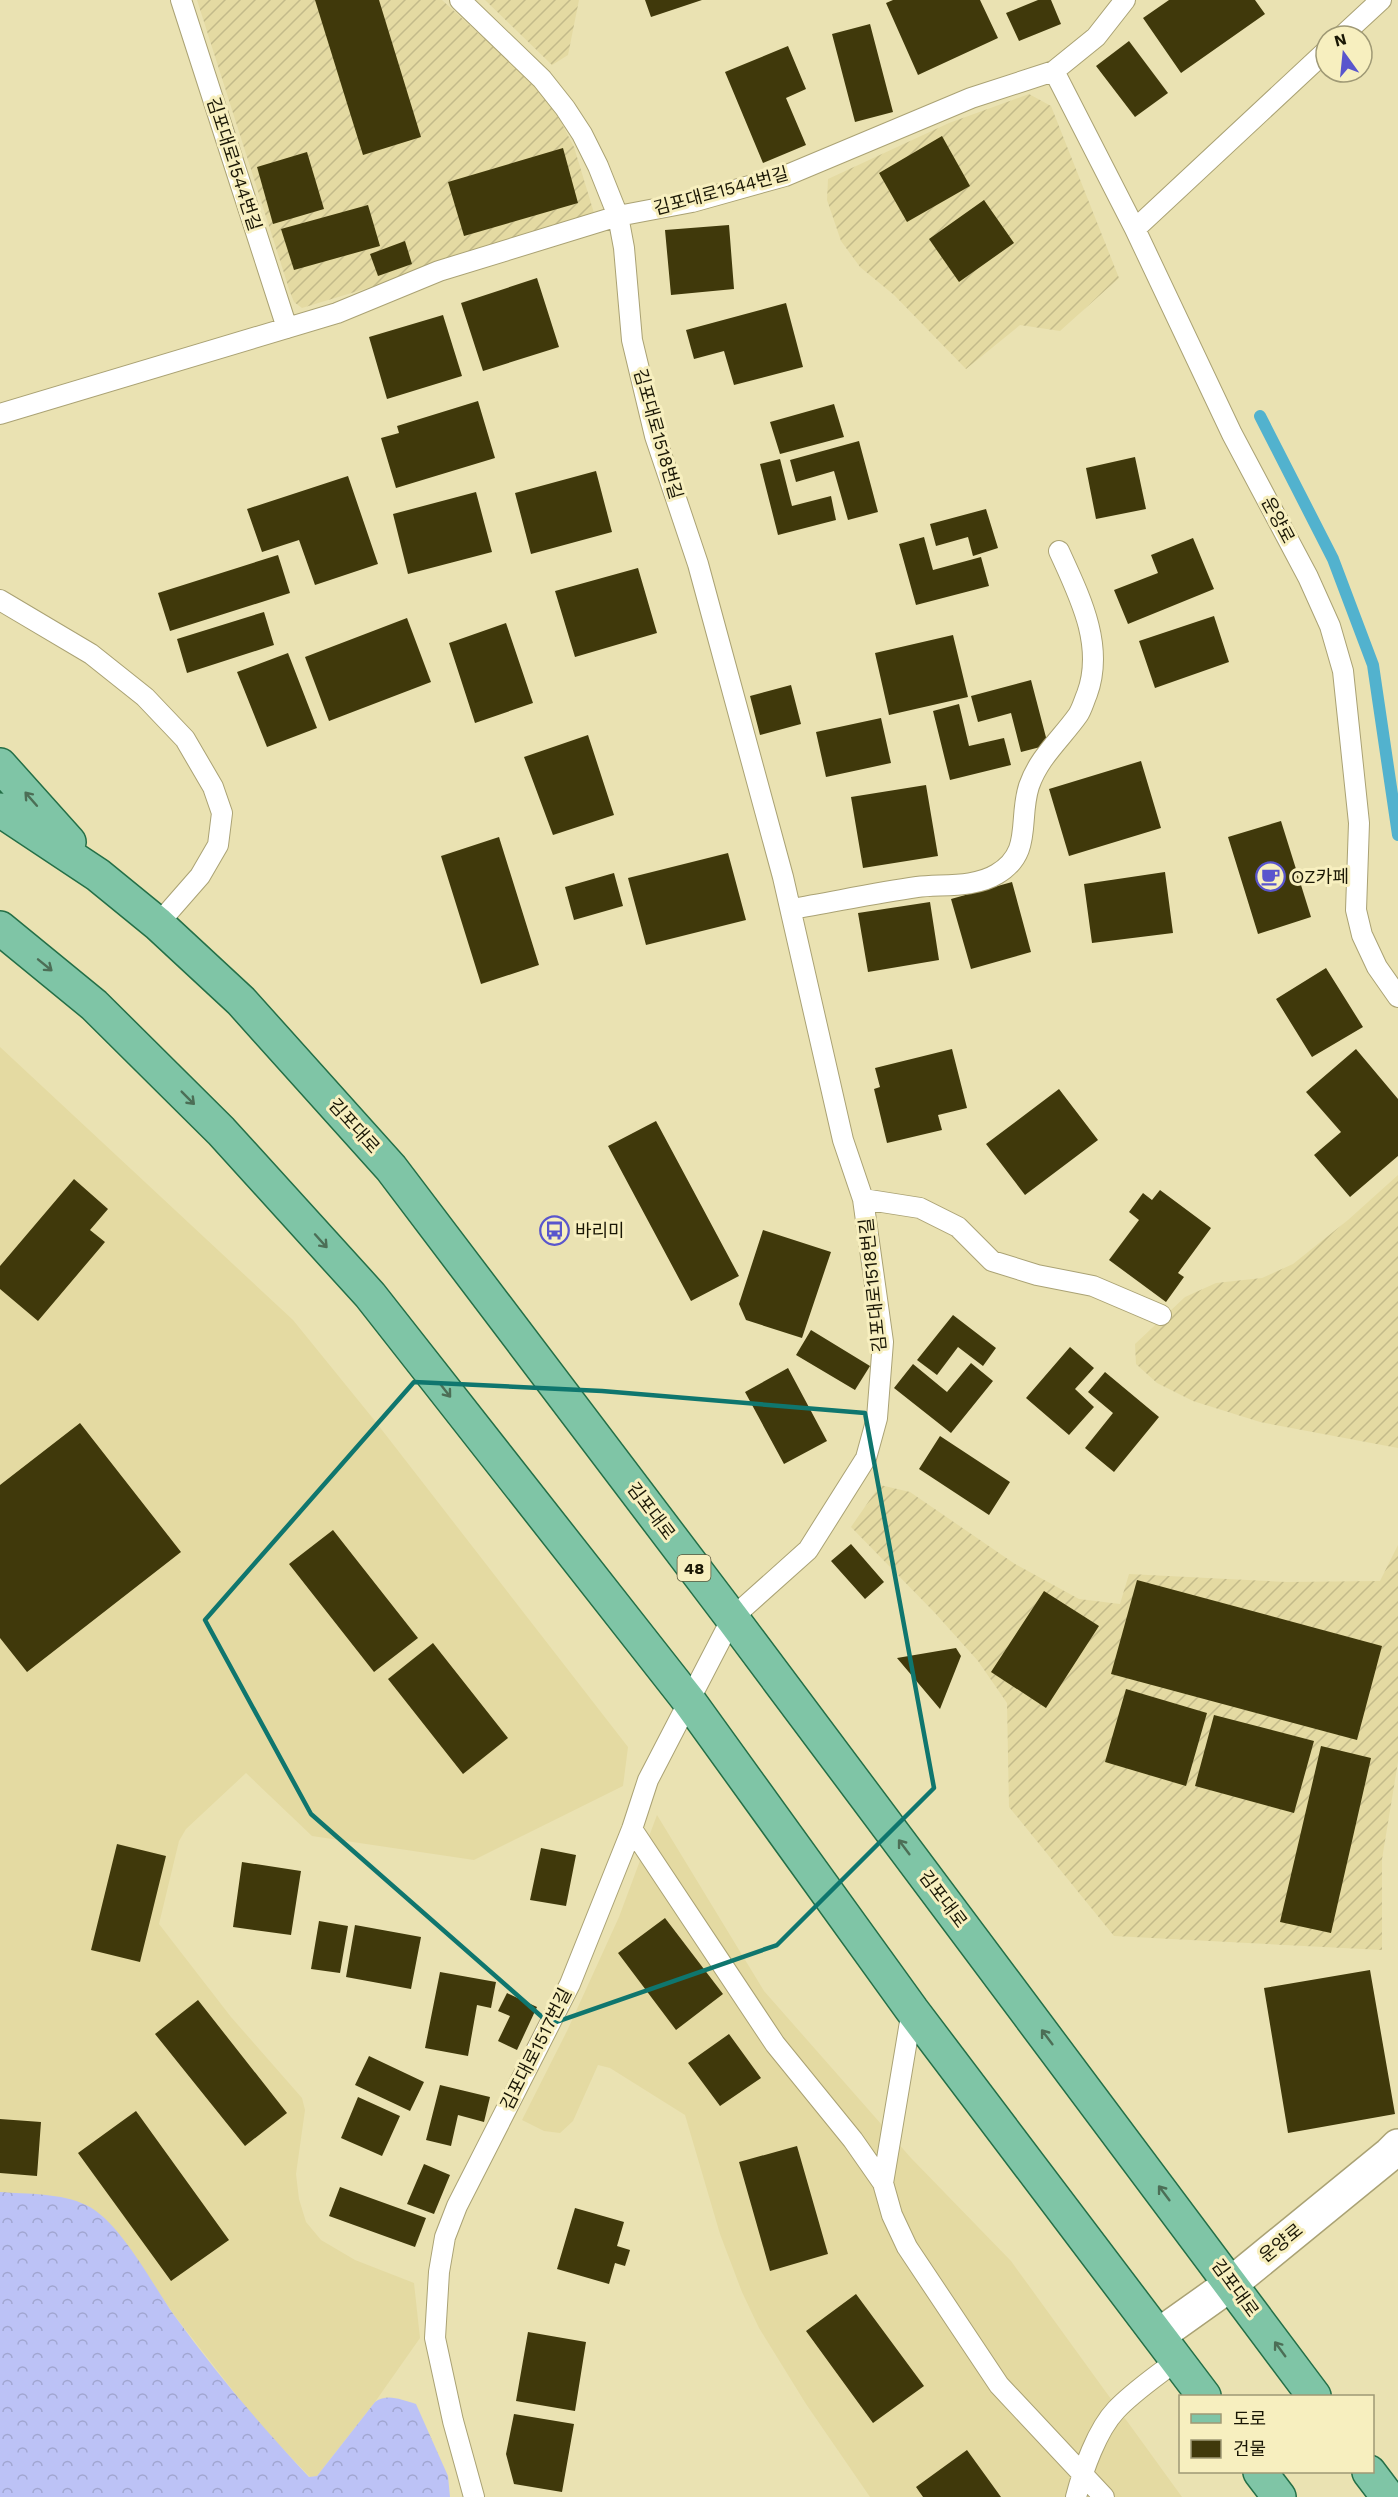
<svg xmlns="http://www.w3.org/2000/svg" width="1398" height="2497" font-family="'Work Sans','Noto Sans KR',sans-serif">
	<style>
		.built { fill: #e4daa2 }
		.industrial { fill: url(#industrial-furrows) }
		.forest { fill: url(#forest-crowns) }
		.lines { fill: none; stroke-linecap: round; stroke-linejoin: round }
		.stream { stroke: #52b2ce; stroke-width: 12 }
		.building { fill: #40390b }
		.service-casing { stroke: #aaa274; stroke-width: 22 }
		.minor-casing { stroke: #aaa274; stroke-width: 36 }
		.primary-casing { stroke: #246f47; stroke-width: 36 }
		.service { stroke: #fff; stroke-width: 20 }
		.minor { stroke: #fff; stroke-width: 33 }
		.primary { stroke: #7fc5a6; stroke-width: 33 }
		.oneway { stroke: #4c6e56 }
		.marked { fill: none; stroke: #0f766e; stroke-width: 4.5; stroke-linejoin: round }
		.labels { text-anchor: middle; stroke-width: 6; stroke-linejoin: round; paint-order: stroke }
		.shield { fill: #f7efbf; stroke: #5c583d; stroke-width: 1.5 }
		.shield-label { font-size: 16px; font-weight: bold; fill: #1a1705 }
		.street-label { font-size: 18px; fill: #1a1705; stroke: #f7efbf }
		.poi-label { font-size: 18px; fill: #1a1705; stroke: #f7efbf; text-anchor: start }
	</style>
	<defs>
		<pattern id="industrial-furrows" width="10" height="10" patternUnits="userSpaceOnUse" patternTransform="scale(1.5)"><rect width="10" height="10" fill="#e4daa2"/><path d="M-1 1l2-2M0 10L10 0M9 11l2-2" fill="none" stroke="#c3ba8a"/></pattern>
		<pattern id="forest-crowns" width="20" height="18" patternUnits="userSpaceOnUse" patternTransform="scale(1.5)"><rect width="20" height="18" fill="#bcc2f6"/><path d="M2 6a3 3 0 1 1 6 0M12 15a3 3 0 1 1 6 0" fill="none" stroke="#a1a6d1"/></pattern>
	</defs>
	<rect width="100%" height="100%" fill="#eae2b2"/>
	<path class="built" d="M0 1047 293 1320 375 1421 628 1747 623 1786 474 1860 312 1836 246 1773 186 1829 179 1841 159 1924 231 2017 302 2098 305 2110 296 2174 299 2199 306 2222 321 2240 355 2260 414 2283 420 2338 375 2402 317 2476 310 2477 259 2424 175 2316 121 2238 102 2216 62 2198 0 2192Z
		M657 1815 764 1991 911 2158 1011 2261 1182 2497H870L806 2404 759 2328 742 2292 720 2234 685 2115 610 2068 598 2065 573 2121 560 2133 544 2131 522 2120 567 2031 619 1917Z"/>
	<path class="industrial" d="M197 0H442L525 76 545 98 560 120 574 147 594 213 452 256 381 284 302 308 294 302 290 292Z
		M485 0H579L568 55 552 65Z
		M1029 94 1051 106 1119 278 1060 331 1020 325 966 369 894 295 860 267 841 241 827 200 828 179 949 123Z
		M1398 1175V1448L1260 1422 1193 1401 1157 1383 1136 1364 1135 1344 1185 1297 1216 1283 1262 1278 1293 1264 1348 1220Z
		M880 1485 910 1492 1015 1564 1079 1599 1120 1604 1129 1574 1287 1582 1380 1581 1398 1545V1762L1382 1859V1950L1114 1936 1009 1807 1007 1703 978 1661 935 1613 851 1527Z"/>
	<path class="forest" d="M0 2192C27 2194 62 2193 86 2205 120 2221 152 2284 174 2315 215 2372 261 2426 309 2477L317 2476 375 2402C388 2393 401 2400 416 2404L448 2476 450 2497H0Z"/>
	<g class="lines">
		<path class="stream" d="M1260 416 1333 559 1373 665 1398 835"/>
	</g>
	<path class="building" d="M315 0H379L421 137 363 155Z
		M645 0H702L651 17Z
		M893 0H980L998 38 918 75 886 3Z
		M1038 0H1051L1061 24 1019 41 1006 13Z
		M1169 0H1255L1265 14 1181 73 1143 18Z
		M870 24 893 112 855 122 832 34Z
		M1129 41 1168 93 1135 117 1096 66Z
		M788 46 806 89 786 98 806 145 763 163 725 72Z
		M942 136 970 186 907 222 879 173Z
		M563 148 578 203 464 236 448 182Z
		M307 152 324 209 273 224 257 167Z
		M984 200 1014 243 959 282 929 239Z
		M368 205 380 246 294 270 281 229Z
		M729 225 734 289 671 295 665 230Z
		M405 241 412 264 378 276 370 254Z
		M537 278 559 347 483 371 461 303Z
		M786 303 803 367 734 385 724 351 694 359 686 330Z
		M443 315 462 376 387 399 369 337Z
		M478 401 495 458 396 488 381 438 399 433 397 426Z
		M834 404 844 437 780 454 770 422Z
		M859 441 878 512 848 520 834 471 796 482 790 460Z
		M1135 457 1146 509 1096 519 1086 468Z
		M780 459 792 506 831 496 836 520 778 535 760 464Z
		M596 471 612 532 531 554 515 493Z
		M348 476 378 564 315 585 299 540 262 552 247 509Z
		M476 492 492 552 408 574 393 514Z
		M986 509 998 548 973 556 968 537 936 546 930 524Z
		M924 537 933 570 981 557 989 586 916 605 899 544Z
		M1193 538 1214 589 1128 624 1114 590 1158 573 1151 555Z
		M278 555 290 593 170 631 158 593Z
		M638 568 657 633 575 657 555 591Z
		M264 612 274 645 187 673 177 639Z
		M1214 616 1229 662 1155 688 1139 641Z
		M407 618 431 682 329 721 305 657Z
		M506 623 533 703 475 723 449 643Z
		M953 635 968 697 889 715 875 653Z
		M288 653 317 728 267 747 237 672Z
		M1031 680 1048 745 1021 752 1011 713 978 722 971 696Z
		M791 685 801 724 760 735 750 696Z
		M959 704 969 746 1004 738 1011 765 950 780 933 711Z
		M881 718 891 763 826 777 816 732Z
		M588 735 614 815 553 835 524 757Z
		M1141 761 1161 828 1069 856 1049 789Z
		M926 785 938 856 863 868 851 797Z
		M1281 821 1311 917 1258 934 1228 837Z
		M499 837 539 965 481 984 441 856Z
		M728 853 746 920 646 945 628 878Z
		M1165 872 1173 933 1092 943 1084 884Z
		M614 873 623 906 574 920 565 887Z
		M1012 882 1031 952 971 969 951 899Z
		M930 902 939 960 868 972 858 913Z
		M1326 968 1363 1027 1312 1057 1276 999Z
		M952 1049 967 1108 938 1115 942 1130 887 1143 874 1089 880 1087 875 1068Z
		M1356 1049 1398 1099V1156L1350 1197 1314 1155 1341 1132 1306 1092Z
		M1059 1089 1098 1140 1025 1195 986 1144Z
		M656 1121 739 1276 691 1301 608 1146Z
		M74 1179 108 1209 90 1230 105 1242 38 1321 0 1289V1266Z
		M1160 1190 1211 1228 1178 1273 1184 1277 1166 1302 1109 1260 1139 1220 1129 1212 1143 1193 1152 1200Z
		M763 1230 831 1252 802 1338 746 1320 739 1304Z
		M953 1315 996 1348 983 1366 958 1347 937 1375 917 1360Z
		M811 1330 870 1366 855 1390 796 1355Z
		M1070 1347 1094 1368 1075 1389 1094 1407 1069 1435 1026 1398Z
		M971 1363 993 1381 951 1433 894 1388 913 1364 947 1392Z
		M788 1368 827 1441 784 1464 745 1392Z
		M1105 1372 1159 1417 1114 1472 1085 1448 1113 1413 1088 1392Z
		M80 1423 181 1552 27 1672 0 1638V1485Z
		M940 1436 1010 1482 989 1515 919 1469Z
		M333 1530 418 1638 374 1672 289 1564Z
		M851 1544 884 1582 865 1599 831 1561Z
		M1137 1580 1382 1646 1357 1740 1111 1674Z
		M1044 1591 1099 1626 1046 1708 991 1672Z
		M433 1643 508 1738 463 1774 388 1679Z
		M956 1648 961 1656 940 1709 897 1658Z
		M1126 1689 1207 1713 1186 1786 1105 1762Z
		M1214 1715 1314 1741 1294 1813 1195 1786Z
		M1321 1746 1371 1758 1331 1933 1280 1922Z
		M117 1844 166 1856 140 1962 91 1950Z
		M541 1848 576 1855 566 1906 530 1900Z
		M242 1862 301 1871 291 1935 233 1927Z
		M665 1918 723 1994 676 2030 618 1953Z
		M319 1921 348 1926 340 1973 311 1969Z
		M355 1925 421 1937 411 1989 346 1977Z
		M1370 1970 1395 2114 1288 2133 1264 1988Z
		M440 1972 496 1982 491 2008 477 2005 468 2056 425 2048Z
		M507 1993 537 2007 517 2050 498 2041 510 2016 498 2011Z
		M198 2000 287 2113 245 2146 155 2034Z
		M729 2034 761 2078 720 2106 688 2063Z
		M369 2056 424 2082 410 2111 355 2085Z
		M440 2085 490 2097 484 2122 458 2115 451 2146 426 2140Z
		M358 2097 400 2116 382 2156 341 2138Z
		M136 2111 229 2240 171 2281 78 2153Z
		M0 2119 41 2122 37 2176 0 2173Z
		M797 2146 828 2254 770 2271 739 2162Z
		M424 2164 450 2175 434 2214 407 2204Z
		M340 2187 426 2218 415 2247 329 2216Z
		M575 2208 624 2222 617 2246 630 2250 625 2266 615 2263 609 2284 557 2269Z
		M856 2294 924 2386 873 2423 806 2331Z
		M528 2332 586 2342 575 2411 516 2401Z
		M514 2414 574 2424 562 2492 514 2484 506 2454Z
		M967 2450 1001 2497H923L916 2487Z"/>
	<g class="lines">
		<defs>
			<path id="service" d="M181 0 287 328
				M460 0 542 79 565 108 582 134 598 166 618 216 624 248 632 340 655 436 698 564 783 877 843 1140 863 1199 883 1342 877 1418 866 1458 808 1550 732 1618 648 1780 632 1829 570 1984 457 2206 445 2237 439 2272 435 2338 453 2421 474 2497
				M1342 36 1381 0
				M1054 71 1135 229 1232 434 1308 577 1330 626 1343 671 1359 823 1356 910 1362 935 1377 967 1398 997
				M1135 229 1326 51
				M0 414 337 313 439 271 618 216 692 202 785 176 971 98 1054 71 1096 37 1125 0
				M0 600 91 654 145 697 185 739 213 787 222 813 218 845 200 876 158 924
				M791 909C833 902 875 893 917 887 942 884 974 888 997 874 1033 853 1018 820 1029 786 1039 757 1061 739 1078 715 1082 709 1084 701 1087 694 1105 645 1079 595 1059 551
				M863 1199 920 1208 958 1227 992 1261 1037 1275 1093 1286 1161 1315
				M632 1829 775 2044 853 2140 883 2183
				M912 2010 883 2183 892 2215 907 2247 999 2385 1104 2497
				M1076 2497C1083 2470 1097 2430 1116 2410 1134 2391 1157 2376 1177 2360"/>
			<path id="minor" d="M1159 2335 1232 2283 1390 2154 1398 2146"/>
			<path id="primary" d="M0 765 69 842
				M0 810 98 875 158 924 241 1001 391 1168 732 1618 1314 2396
				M0 928 94 1005 221 1131 370 1295 689 1701 912 2010 1204 2396
				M1260 2472 1279 2497
				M1369 2472 1388 2497"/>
		</defs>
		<use href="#service" class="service-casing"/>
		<use href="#minor" class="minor-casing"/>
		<use href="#primary" class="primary-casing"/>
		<use href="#service" class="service"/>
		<use href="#minor" class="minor"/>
		<use href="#primary" class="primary"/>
	</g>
	<defs><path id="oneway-shaft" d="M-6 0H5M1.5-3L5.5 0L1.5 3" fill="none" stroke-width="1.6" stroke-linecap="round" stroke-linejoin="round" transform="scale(1.5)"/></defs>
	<g class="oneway">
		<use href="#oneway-shaft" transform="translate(31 799) rotate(-131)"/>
		<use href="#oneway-shaft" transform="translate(45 965) rotate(39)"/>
		<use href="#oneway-shaft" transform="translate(188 1098) rotate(45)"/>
		<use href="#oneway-shaft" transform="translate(321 1241) rotate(48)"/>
		<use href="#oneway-shaft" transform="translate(445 1390) rotate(52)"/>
		<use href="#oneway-shaft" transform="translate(904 1847) rotate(-127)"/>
		<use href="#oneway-shaft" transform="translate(1047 2037) rotate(-127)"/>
		<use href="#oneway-shaft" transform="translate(1164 2193) rotate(-127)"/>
		<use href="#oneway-shaft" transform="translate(1280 2349) rotate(-126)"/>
	</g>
	<path class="marked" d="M414 1382 602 1391 865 1413 934 1788 777 1945 550 2024 311 1814 205 1620Z"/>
	<defs>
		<symbol id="cafe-ring" viewBox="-11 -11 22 22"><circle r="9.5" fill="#f7efbf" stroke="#5955cd" stroke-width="1.5"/><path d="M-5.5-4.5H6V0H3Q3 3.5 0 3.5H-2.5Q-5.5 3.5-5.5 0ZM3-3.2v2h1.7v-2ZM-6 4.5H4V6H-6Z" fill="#5955cd"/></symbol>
		<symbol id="bus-ring" viewBox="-11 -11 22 22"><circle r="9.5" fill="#f7efbf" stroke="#5955cd" stroke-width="1.5"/><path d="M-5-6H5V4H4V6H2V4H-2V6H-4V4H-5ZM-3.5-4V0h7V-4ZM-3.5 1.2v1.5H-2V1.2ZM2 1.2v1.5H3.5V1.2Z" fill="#5955cd"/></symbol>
	</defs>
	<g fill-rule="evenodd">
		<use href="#cafe-ring" x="1254" y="860" width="33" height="33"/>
		<use href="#bus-ring" x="538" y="1214" width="33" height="33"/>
	</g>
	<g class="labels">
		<rect class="shield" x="677.5" y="1555" width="33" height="26" rx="4.5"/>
		<g class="shield-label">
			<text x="694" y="1574">48</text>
		</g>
		<g class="street-label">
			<text transform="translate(234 164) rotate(72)" y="6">김포대로1544번길</text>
			<text transform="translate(721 191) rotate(-15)" y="6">김포대로1544번길</text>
			<text transform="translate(658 434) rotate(74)" y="6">김포대로1518번길</text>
			<text transform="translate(1278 520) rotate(62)" y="6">운양로</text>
			<text transform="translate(354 1126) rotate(48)" y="6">김포대로</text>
			<text transform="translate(873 1285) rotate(-96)" y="6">김포대로1518번길</text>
			<text transform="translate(651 1511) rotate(53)" y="6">김포대로</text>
			<text transform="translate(943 1899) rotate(53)" y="6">김포대로</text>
			<text transform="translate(536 2049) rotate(-63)" y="6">김포대로1517번길</text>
			<text transform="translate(1281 2243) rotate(-39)" y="6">운양로</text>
			<text transform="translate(1235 2288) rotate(54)" y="6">김포대로</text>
		</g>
		<g class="poi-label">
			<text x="1291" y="883">OZ카페</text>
			<text x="575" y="1237">바리미</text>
		</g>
	</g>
	<rect x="1179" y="2395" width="195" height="78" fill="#f7efbf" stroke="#9f9975" stroke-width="1.5"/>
	<rect x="1191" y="2414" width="30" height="9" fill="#7fc5a6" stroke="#9f9975" stroke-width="1.5"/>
	<text x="1233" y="2425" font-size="18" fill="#1a1705">도로</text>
	<rect x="1191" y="2440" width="30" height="18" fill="#40390b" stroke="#9f9975" stroke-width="1.5"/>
	<text x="1233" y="2455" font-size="18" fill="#1a1705">건물</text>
	<g transform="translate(1344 54) rotate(345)"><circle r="28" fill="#f7efbf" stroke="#9f9975" stroke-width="1.5"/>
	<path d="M0-4.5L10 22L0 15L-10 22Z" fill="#5955cd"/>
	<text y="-9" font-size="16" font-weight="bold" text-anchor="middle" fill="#1a1705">N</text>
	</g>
</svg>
